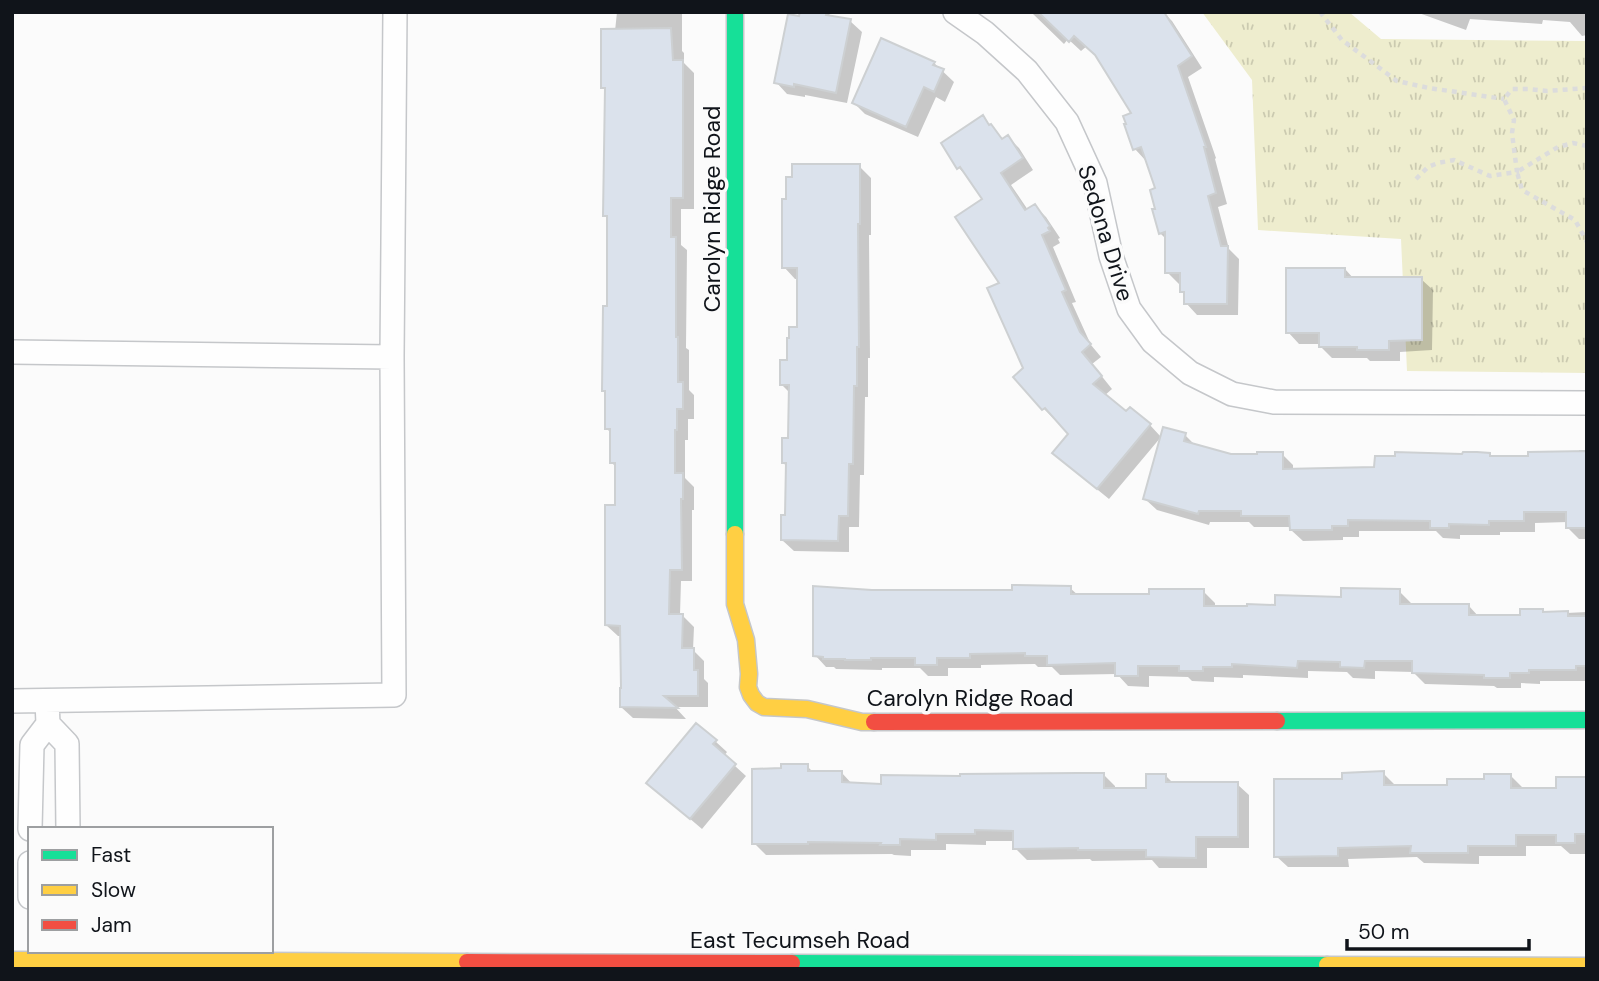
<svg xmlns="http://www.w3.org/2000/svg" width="1599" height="981" font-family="'DM Sans',sans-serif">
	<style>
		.park { fill: url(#park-tufts) }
		.shadow { fill: #0003 }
		.building { fill: #dbe2ec; stroke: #cdd0d2; stroke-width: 2 }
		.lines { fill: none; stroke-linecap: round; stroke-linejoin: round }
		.street-casing { stroke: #c5c7ca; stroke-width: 26 }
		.fast-casing { stroke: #c5c7ca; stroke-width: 19 }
		.slow-casing { stroke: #c5c7ca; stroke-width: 19 }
		.jam-casing { stroke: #c5c7ca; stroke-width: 19 }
		.path { stroke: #dcdcdc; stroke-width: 4.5; stroke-dasharray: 5 5; stroke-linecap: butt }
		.street { stroke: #fefefe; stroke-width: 23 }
		.fast { stroke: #16e098; stroke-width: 16 }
		.slow { stroke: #ffcf43; stroke-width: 16 }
		.jam { stroke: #f24e42; stroke-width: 16 }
		.labels { text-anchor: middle; stroke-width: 7; stroke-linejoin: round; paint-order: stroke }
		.street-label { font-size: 23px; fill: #10141a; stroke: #fbfbfb }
	</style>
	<defs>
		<pattern id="park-tufts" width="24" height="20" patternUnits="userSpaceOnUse" patternTransform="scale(1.75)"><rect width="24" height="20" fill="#eeedce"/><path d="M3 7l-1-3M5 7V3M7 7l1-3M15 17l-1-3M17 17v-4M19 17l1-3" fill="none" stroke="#cbcab0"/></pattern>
	</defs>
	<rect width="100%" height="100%" fill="#fbfbfb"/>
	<path class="park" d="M1202 12H1349L1381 39 1587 41V373L1407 371 1401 239 1258 230 1252 80Z"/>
	<path class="shadow" d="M617 12H682V51L684 53V63L694 73V209H681V245L687 250 686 348 689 350V390L694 395V419H688V440H685V478L694 487V510H692V581H681L680 615H682L694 627 693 650 704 661V679L708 683V707H675L686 719 633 718 621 707V636H618L606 625 617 507V468L611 462V433L607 429V394L604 391 609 307V219L605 215 607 91 603 87 615 31Z
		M827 12 832 17 850 21 862 32 847 103 805 95V97L787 94 776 82 801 19Z
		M1035 12H1163L1172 21 1202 68 1188 77 1216 158 1215 159 1227 204 1218 207 1229 249 1239 259 1238 315H1197L1186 303V295L1182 291V284H1179L1167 272V240L1160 233 1157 210V189L1146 161 1135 149 1134 113 1097 56 1087 46 1081 51 1068 39 1064 44 1033 14Z
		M1416 12H1587V35L1582 36 1570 22 1543 20 1542 24 1470 19 1466 30Z
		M934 63 954 82 945 102 936 97 918 137 865 114 854 103Z
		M982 117 1004 140 1008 137 1019 148 1033 170 1011 185 1028 210 1035 206 1046 217 1060 238 1058 239 1060 243 1053 247 1076 302 1072 303 1091 345 1101 357 1092 364 1112 389 1104 396 1126 414 1150 425 1161 437 1109 499 1066 464 1070 434 1057 419 1055 420 1044 409 1015 377 1025 368 1002 283 984 200 970 180 959 168Z
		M859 166 871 178V235H869L870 358H868V397H865L864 475H860L859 527H849V552L794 551 782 540 787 517 788 467 783 463 790 440 791 394 782 385 799 329V279H795L784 267Z
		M1345 269 1354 279H1421L1433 290 1432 350 1400 352V361H1370L1367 358H1332L1320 346V344H1299L1288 332Z
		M1185 435 1197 447 1231 456 1282 454 1293 465V471L1376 469 1489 454 1492 458H1530L1579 453V450H1587V539H1579L1568 528V522L1535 523V532H1500V535H1460V539L1443 538 1436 531H1359V537H1343V540L1303 541 1291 530V527H1254L1249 522H1210L1209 525 1157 510 1145 499Z
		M1070 588 1079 596H1150L1203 591 1215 603V608L1276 607 1399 591 1411 603 1410 606H1469L1479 617H1521L1542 611 1545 614 1587 612V681H1540V684L1521 683V688H1497L1494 686 1425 684 1413 672 1375 671V679L1353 678 1347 672 1308 671V678L1243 675V678L1214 677V682L1192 681 1188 677 1149 676V687L1128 686 1117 674 1060 675 1052 667H1038L1035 664 981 665V668H948V676H928L920 668H882V670L836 669 834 667H826L815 655 871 592H1014Z
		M715 741 727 752 724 756 746 776 702 829 648 783Z
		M807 766 814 773H842L853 785H883L961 778 1104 775 1115 786V790H1148L1166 776 1174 784H1237L1249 795V848H1207V868H1159L1152 860 1092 861 1090 859 1027 860 1015 848V841H986V845L946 844V850H911V856L894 855 892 854 766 855 754 843Z
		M1383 773 1395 785V787H1449L1511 776 1522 787V789H1558L1580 779V776H1587L1586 854H1570L1561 846H1526V856H1479V864L1424 863 1417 857 1348 859 1349 867H1288L1276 856 1344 781Z"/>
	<path class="building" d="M800 12H827L826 15 851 19 836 93 794 84V87L774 83 788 14 799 16Z
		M1038 12H1164L1192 56 1178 66 1206 147H1204L1216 193 1208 196 1221 246H1228L1227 304H1184V292H1180V273H1165V232L1159 234 1152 209H1155L1150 190 1155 188 1141 147 1133 150 1124 124H1126L1123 116 1131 113 1095 55 1074 36 1069 42Z
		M671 28 673 60H683V198H671V237H676V337H678V382H683V409H677V430H675V473H683V499H681L682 570H670L669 614H683L682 648H694V670H698V696H664L678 708 620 707V688H621L620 626 605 625V505H615V463H610V429H605V391H602L603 306H607V216H603L605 88H601V29Z
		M881 38 935 62 933 65 944 69 934 92 924 87 906 127 852 103Z
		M983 115 989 125 991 124 1002 139 1008 135 1023 158 1001 173 1025 210 1035 204 1050 226 1048 228 1050 231 1042 235 1066 290 1062 292 1080 332 1091 344 1082 352 1102 376 1093 384 1126 411 1130 407 1151 424 1097 489 1052 453 1068 434 1045 408 1042 410 1013 377 1023 368 987 288 999 283 955 217 982 199 960 167 957 169 941 143Z
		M792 164H860V224H858L859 347H857V386H854L853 464H849L848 516H839L838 541 781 540V515H785L786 463H782V438H788L789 385H780V360H787V338H789V327H797V268H782V199H786V177H792Z
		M1286 268H1345V277H1422V340L1389 341V350H1357V347H1319V333H1286Z
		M1163 427 1186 433 1184 441 1231 454H1257V452H1283V469L1374 467 1375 456H1395V452L1462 454 1463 452H1477L1490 453V456H1528V452L1587 451 1586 528H1566V512H1524V521H1489V525L1449 524V528H1430V521L1348 520V526H1332V530H1290L1289 516H1241V511H1199L1198 514 1143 499Z
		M1012 585 1071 586V594H1149V589H1204V606H1247V604L1275 605V595L1341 597V588L1400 589V604H1469V615H1520V609H1543V612L1568 611V616H1587V666H1576V670H1529V673H1510V678H1484V675L1412 673V661H1365L1364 668 1340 667V662L1298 661 1297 668 1232 664V667H1203V671H1179V666H1138V676H1115V663L1047 665V656H1025V653L970 654V658H937V665H915V658H871V660H845V659H823V657L813 656V586L872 590H1012Z
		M696 723 717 740 713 744 736 764 690 819 646 783Z
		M781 764H808V771H842V782L881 784V775L960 776V774L1078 773H1104V788H1146V774H1166V782H1238V837H1196V858L1146 857V850H1078V848L1013 849V831L975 830V834H936V840L900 839V845H880L881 843 808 842V844H752V769L781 768Z
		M1384 771V785H1447V779H1484V774H1511V788H1556V777H1587V834H1575V843H1556V835H1516V846H1468V853H1410L1411 846 1338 848V856L1274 857V779H1342V773Z"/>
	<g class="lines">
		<defs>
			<path id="street" d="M955 12 985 33 1027 71 1067 122 1095 183 1111 256 1129 309 1153 342 1190 373 1232 394 1274 402 1587 403
				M12 352 392 357
				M12 701 394 695 392 357 395 12
				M48 724 67 744 68 829
				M30 829 32 745 48 724 47 701
				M30 863V897"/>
			<path id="fast" d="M735 12V534
				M1277 721 1587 720
				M792 963 1327 965"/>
			<path id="slow" d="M735 534V604L746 640 749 674 748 687 751 695 757 703 764 707 807 709 862 722H874
				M12 960 467 962
				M1327 965 1587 966"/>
			<path id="jam" d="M874 722 1277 721
				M467 962 792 963"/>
		</defs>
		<use href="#street" class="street-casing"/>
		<use href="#fast" class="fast-casing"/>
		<use href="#slow" class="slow-casing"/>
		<use href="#jam" class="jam-casing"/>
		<path class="path" d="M1320 12 1342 40 1397 81 1429 88 1504 99
			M1587 146 1573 143 1558 147 1517 172 1522 190 1575 220 1587 242
			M1416 179 1428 167 1438 163 1454 160 1490 176 1517 172 1512 133 1514 120 1504 99 1512 89H1528L1547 91 1587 88"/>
		<use href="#street" class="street"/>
		<use href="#fast" class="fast"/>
		<use href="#slow" class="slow"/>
		<use href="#jam" class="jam"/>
	</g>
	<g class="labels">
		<g class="street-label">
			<text transform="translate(712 209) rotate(-90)" y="8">Carolyn Ridge Road</text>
			<text transform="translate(1106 233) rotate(73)" y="8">Sedona Drive</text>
			<text x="970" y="706">Carolyn Ridge Road</text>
			<text x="800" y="948">East Tecumseh Road</text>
		</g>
	</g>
	<rect width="1599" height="981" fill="none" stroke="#10141a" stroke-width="28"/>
	<rect x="28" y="827" width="245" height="126" fill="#fbfbfb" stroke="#9d9fa1" stroke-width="2"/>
	<rect x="42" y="850" width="35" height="10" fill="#16e098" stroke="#9d9fa1" stroke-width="2"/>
	<text x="91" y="862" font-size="21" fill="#10141a">Fast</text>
	<rect x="42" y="885" width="35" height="10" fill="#ffcf43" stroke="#9d9fa1" stroke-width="2"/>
	<text x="91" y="897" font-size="21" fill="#10141a">Slow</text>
	<rect x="42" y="920" width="35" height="10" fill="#f24e42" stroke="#9d9fa1" stroke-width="2"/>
	<text x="91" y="932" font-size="21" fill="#10141a">Jam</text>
	<path d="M1347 939v10h182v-10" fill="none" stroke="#10141a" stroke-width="3.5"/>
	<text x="1358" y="939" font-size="21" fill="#10141a" stroke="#fbfbfb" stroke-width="5" paint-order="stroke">50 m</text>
</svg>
